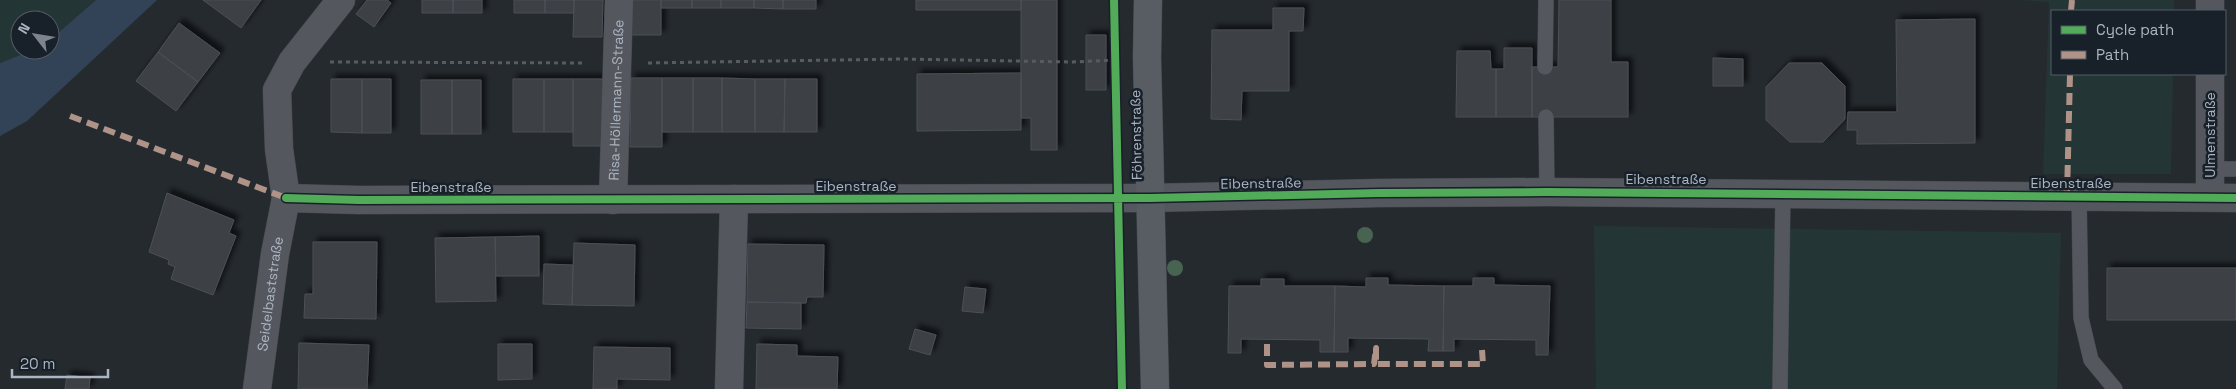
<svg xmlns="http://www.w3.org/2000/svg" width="2236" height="389" font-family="'Space Grotesk',sans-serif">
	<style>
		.green { fill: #243536 }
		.water { fill: #324357 }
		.building { fill: #3c3f44; stroke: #4b5158; filter: url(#shadow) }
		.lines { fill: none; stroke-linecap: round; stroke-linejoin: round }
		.lane-casing { stroke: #42464a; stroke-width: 16 }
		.street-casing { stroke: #42464a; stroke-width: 29 }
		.secondary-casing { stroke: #42464a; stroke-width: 29 }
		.path { stroke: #575c62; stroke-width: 3; stroke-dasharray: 4 4; stroke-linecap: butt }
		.lane { stroke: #54585e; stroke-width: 15 }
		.street { stroke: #54585e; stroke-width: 28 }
		.secondary { stroke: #585c63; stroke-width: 28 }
		.quiet { stroke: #af9288; stroke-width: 6; stroke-dasharray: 12 6; stroke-linecap: butt }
		.cycleway-casing { stroke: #182029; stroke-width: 11 }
		.cycleway { stroke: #51ab58; stroke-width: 8 }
		.tree { fill: #496352 }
		.labels { text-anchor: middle; stroke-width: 5; stroke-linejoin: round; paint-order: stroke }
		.street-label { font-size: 14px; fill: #acb5c2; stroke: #182029 }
	</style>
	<defs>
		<filter id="shadow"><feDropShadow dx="4.5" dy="-4.5" stdDeviation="2.5" flood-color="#0009"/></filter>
	</defs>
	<rect width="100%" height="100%" fill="#252a2f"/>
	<path class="green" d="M0 0H96L50 40V20H20V50H33L0 63Z
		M2015 0H2174V11H2052V74H2173L2171 174H2043L2049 2Z
		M1594 226 2061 233 2057 389H1596Z"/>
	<path class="water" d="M96 0H157L27 121 0 136V63L33 50H50V40Z"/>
	<path class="building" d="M203 0H261L241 28Z
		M367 0H387L391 3 374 27 356 14Z
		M422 0H453V13H422Z
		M453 0H482V13H453Z
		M514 0H545V13H514Z
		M545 0H574V13H545Z
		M574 0H603L602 37H573Z
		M632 0H661V35H631Z
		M661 0H692V8H661Z
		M692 0H721V8H692Z
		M721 0H754V8H721Z
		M754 0H783V9L754 8Z
		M783 0H816V9H783Z
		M916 0H1021V10H916Z
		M1021 0H1057V150H1031V118H1021Z
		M1559 0H1611V62H1628V117H1532V67H1558Z
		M1273 8H1304L1303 31H1289V91H1242L1241 120 1211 119 1212 30H1273Z
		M1975 19V143L1857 144V130H1847L1848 112H1897L1896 20Z
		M179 23 220 53 198 82 158 52Z
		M1086 35H1106V90H1086Z
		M1504 48H1532V117H1496V69H1504Z
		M1457 51H1490L1491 69H1496V117H1456Z
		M158 52 198 82 176 111 136 81Z
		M1713 58 1743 59V86H1713Z
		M1789 63H1822L1845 86V119L1823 142H1790L1766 120V87Z
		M1021 73V130L917 131V74Z
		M631 78H662V147H630Z
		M662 78H693V132H662Z
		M693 78H722V132H693Z
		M722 78 755 79V132H722Z
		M331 79H362V133L331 132Z
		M362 79H391V133H362Z
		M513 79H544V132H513Z
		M544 79H573V132H544Z
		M573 79H603V146H573Z
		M755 79H785L784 132H755Z
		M785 79H817V132H784Z
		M421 80H452V134H421Z
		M452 80H481V134H452Z
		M167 193 234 220 229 233 236 236 213 295 171 279 175 267 168 264 169 260 149 252Z
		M539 236V276H496L495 237Z
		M495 237 496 301 436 302 435 238Z
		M313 242H377L376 319 304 318 305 294H313Z
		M574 243 635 245 634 306 572 305Z
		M748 244 824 245 823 297H807L806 303 747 302Z
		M544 264 573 265 572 305 543 304Z
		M2107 268H2236V320H2107Z
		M1366 278H1388V285L1444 286 1443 351H1428L1429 339 1348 338V352H1334L1335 286 1366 287Z
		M1473 278H1494V285L1550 286 1548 355H1536V340L1454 339V351H1443L1444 286H1473Z
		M1261 279H1284V286H1335L1334 352H1320V340L1241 339V353H1228L1229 286H1261Z
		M965 287 986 289 983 313 962 311Z
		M747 302 801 303V329L746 328Z
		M915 329 936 335 930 355 909 349Z
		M299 343 369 345 367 389H298Z
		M498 344H532V379L498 380Z
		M757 344 797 345V356L838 357 837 389H756Z
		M594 347 670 348V380L617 379V389H593Z
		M67 375 90 378 89 389H65Z"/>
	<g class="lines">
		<defs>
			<path id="lane" d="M1545 67 1546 0
				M1546 117 1547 192
				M2210 169H2236
				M2079 195 2081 318 2091 360 2115 389
				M1780 389 1783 192"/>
			<g id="street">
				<path d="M2210 11V0"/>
				<path d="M2210 74V196"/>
				<path d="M286 198 359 200 1150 198 1379 193 1547 192 2236 198"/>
				<path id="s1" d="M613 200 619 0"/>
				<path id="s2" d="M257 389 275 254 286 198 279 149 277 90 292 62 341 0"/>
				<path d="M729 389 734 199"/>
			</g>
			<path id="secondary" d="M1148 0 1147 58 1155 389"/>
		</defs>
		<use href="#lane" class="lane-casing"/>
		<use href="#street" class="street-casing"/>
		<use href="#secondary" class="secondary-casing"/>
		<path class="path" d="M330 62 586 63
			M648 63 902 59 1073 62 1116 60"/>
		<use href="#lane" class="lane"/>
		<use href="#street" class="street"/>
		<use href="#secondary" class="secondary"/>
		<path class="quiet" d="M2071 11 2072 0
			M70 116 286 198
			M2067 195 2070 74
			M1267 344V365L1374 364 1376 348V364H1483L1482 350"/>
		<defs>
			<path id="cycleway" d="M1114 0 1122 389
				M286 198 359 200 1150 198 1379 193 1547 192 2236 198"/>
		</defs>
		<use href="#cycleway" class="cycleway-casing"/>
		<use href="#cycleway" class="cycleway"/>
	</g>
	<g class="tree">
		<circle cx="1365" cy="235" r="8"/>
		<circle cx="1175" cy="268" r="8"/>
	</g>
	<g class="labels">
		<g class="street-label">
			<text dy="5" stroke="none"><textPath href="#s1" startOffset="100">Risa-Höllermann-Straße</textPath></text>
			<text transform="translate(1136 135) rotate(-91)" y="5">Föhrenstraße</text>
			<text transform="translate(2210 135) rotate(-90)" y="5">Ulmenstraße</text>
			<text x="1666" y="184">Eibenstraße</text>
			<text transform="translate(1261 183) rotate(-1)" y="5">Eibenstraße</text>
			<text x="2071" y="188">Eibenstraße</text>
			<text x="856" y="191">Eibenstraße</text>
			<text x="451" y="192">Eibenstraße</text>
			<text dy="5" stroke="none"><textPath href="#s2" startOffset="96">Seidelbaststraße</textPath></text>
		</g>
	</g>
	<rect x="2051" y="10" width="175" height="65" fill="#182029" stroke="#535c66"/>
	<rect x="2061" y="26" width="25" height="8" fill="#51ab58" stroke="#535c66"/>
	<text x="2096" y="35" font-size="15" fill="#acb5c2">Cycle path</text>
	<rect x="2061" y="51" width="25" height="8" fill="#af9288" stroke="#535c66"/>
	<text x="2096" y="60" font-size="15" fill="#acb5c2">Path</text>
	<g transform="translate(35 35) rotate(301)"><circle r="24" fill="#182029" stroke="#535c66"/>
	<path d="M0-4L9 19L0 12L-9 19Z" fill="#7d848f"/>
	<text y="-8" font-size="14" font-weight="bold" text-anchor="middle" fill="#acb5c2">N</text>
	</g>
	<path d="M12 369v8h96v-8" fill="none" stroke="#acb5c2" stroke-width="2.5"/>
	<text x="20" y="369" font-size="15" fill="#acb5c2" stroke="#182029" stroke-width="4" paint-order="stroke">20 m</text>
</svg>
